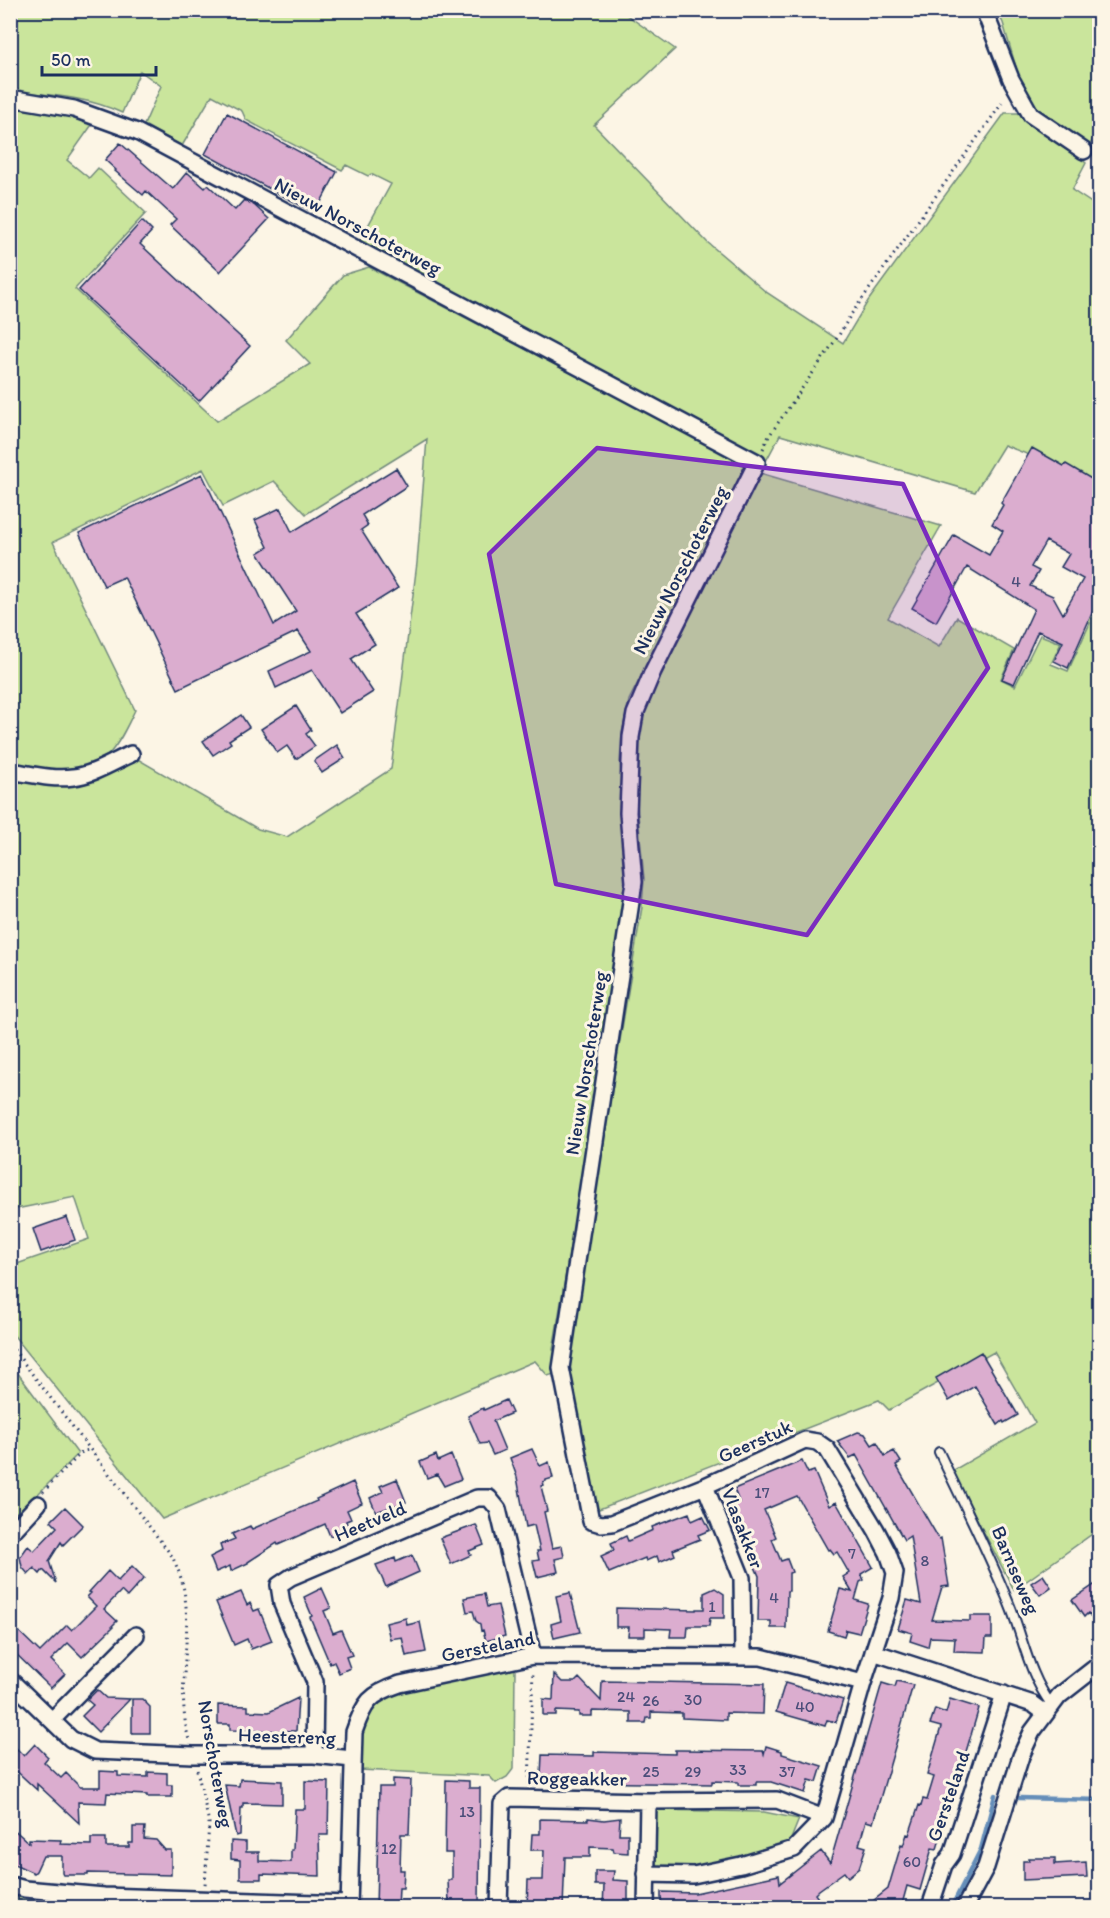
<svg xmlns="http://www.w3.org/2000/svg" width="1110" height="1918" font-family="Itim,sans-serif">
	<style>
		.green { fill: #cae59c; stroke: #728a7d; stroke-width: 1.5 }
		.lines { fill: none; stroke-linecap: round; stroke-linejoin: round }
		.stream { stroke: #658eb9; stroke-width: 4.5 }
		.building { fill: #dbadcf; stroke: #1b2f5e; stroke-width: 1.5; fill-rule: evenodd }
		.service-casing { stroke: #1b2f5e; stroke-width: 12 }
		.minor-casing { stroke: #1b2f5e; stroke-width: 20 }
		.path { stroke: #1b2f5e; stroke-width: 3; stroke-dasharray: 1.5 4.5; stroke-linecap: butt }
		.service { stroke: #fcf5e5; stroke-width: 8 }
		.minor { stroke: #fcf5e5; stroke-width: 15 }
		.marked { fill: #7b2cbf; fill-opacity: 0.2; stroke: #7b2cbf; stroke-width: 4.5; stroke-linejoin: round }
		.labels { text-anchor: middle; stroke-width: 6; stroke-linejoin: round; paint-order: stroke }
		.number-label { font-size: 16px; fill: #4b4e7a }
		.street-label { font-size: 20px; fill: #1b2f5e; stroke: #fcf5e5 }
	</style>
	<rect width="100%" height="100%" fill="#fcf5e5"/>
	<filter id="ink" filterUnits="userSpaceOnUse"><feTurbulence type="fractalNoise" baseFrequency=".0167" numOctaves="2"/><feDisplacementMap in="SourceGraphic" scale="12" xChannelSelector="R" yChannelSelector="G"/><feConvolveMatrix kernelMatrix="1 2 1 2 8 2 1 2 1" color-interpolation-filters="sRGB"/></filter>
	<g filter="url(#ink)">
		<path class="green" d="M11 11H621L675 49 594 125 707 242 766 292 843 343 868 301 1005 113H1018L1086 163 1072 190 1099 208 1097 212 1100 214 1099 507 1044 461 1004 445 975 492 780 435 766 461 359 242 391 184 371 174 368 176 346 165 342 170 246 120 242 111 212 95 182 146 144 125 161 86 140 71 122 113C87 96 48 95 11 91Z
			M997 11H1099V132L1097 131 1088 149 1038 115 1026 101 1003 23Z
			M11 105 96 119 67 160 89 178 98 168 146 213 75 289 217 421 310 364 286 340 343 275 369 267 748 466 629 700 622 733 620 762 631 885 553 1350 559 1351 557 1373 548 1376 535 1361 162 1519 11 1332V1266L89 1239 75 1197 11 1210V780L54 786H70L136 758 258 829 287 837 391 769 417 563 427 439 306 514 274 481 223 506 203 469 53 542 135 710C128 724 120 743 108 755 101 761 74 770 64 772L11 764Z
			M760 473 941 526 888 618 939 647 957 617 1014 650 1001 679 1015 686 1040 635 1061 643 1051 664 1068 671 1090 623 1073 615 1099 564V1529L1014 1590 952 1471 1035 1423 994 1352 889 1410 879 1400 594 1511 565 1374 642 907 644 879 633 761 642 709Z
			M11 1364 78 1454 18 1514 11 1507Z
			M515 1668 514 1768 507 1777 496 1783 489 1776 360 1770C361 1746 360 1723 377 1704 390 1689 490 1673 515 1668Z
			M656 1810 764 1812 799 1819 791 1839 783 1846 770 1852 696 1867 654 1868Z
			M11 1890 93 1902 92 1907 11 1908Z"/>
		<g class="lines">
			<path class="stream" d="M1019 1798 1100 1800
				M951 1908 981 1849 995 1795"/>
		</g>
		<path class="building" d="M227 113 337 172 315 213 205 154Z
			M120 143 173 189 187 172 205 188 208 185 235 210 244 200 254 205 269 219 220 272 170 225 176 219 146 191 143 195 115 171 116 170 105 160Z
			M142 221 152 231 140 244 250 346 199 401 79 290Z
			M1032 448 1064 466 1066 464 1100 484V615L1093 611 1068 668 1054 661 1063 642 1038 631 1014 684 1002 679 1034 609 967 567 936 622 912 608 954 535 989 555 1003 531 992 524 1003 505 1001 503ZM1046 541 1069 554 1061 567 1083 579 1063 614 1053 596 1030 586 1039 571 1031 567Z
			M396 468 407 486 362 515 368 525 361 530 398 588 356 614 375 644 351 659 373 692 340 713 312 670 276 688 269 671 311 651 298 631 178 689 124 577 104 586 79 533 202 474 274 625 296 611 258 553 268 547 255 520 280 508 292 532Z
			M296 706 311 730 306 734 315 746 296 759 287 746 277 753 261 729Z
			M241 715 249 727 229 740 231 743 213 755 203 741Z
			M337 745 345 758 322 773 314 761Z
			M67 1217 75 1240 41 1252 33 1229Z
			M981 1352 1018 1415 1004 1423 1003 1421 998 1425 975 1386 949 1401 936 1378Z
			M506 1400 512 1413 493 1421 505 1450 493 1455 487 1443 480 1444 468 1416 483 1408 484 1410Z
			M858 1432 865 1434 872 1445 877 1442 885 1456 894 1451 901 1462 896 1465 939 1539 941 1538 949 1586 942 1587 932 1620 970 1621V1616H992V1638H986L985 1652 954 1651 955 1638 930 1637 928 1647 910 1641 912 1633 898 1629 907 1600 921 1604 910 1536 904 1540 856 1455 850 1458 837 1441Z
			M532 1449 540 1466 549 1462 553 1478 546 1480V1481L543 1482 544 1485 541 1486 547 1511 544 1512 552 1548 562 1546 564 1557 555 1559 558 1572 537 1577 533 1561 539 1560 537 1551H540L534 1525 526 1527 517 1477 510 1458Z
			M436 1455 438 1461 451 1455 461 1479 444 1486 437 1474 427 1478 420 1462Z
			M802 1461 808 1473 814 1471 829 1506 836 1502 873 1567 861 1574 864 1580 860 1582 855 1600 868 1604 859 1633 846 1630 844 1636 828 1631 840 1589 852 1592 843 1577 849 1573 837 1552 834 1554 830 1549 828 1550 797 1496 764 1510 776 1537 772 1539 781 1561 787 1559 792 1572 789 1573V1591H787L786 1628H771V1621H758L759 1576 745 1544 748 1542 733 1504 739 1502 734 1489Z
			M397 1479 406 1502 376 1512 370 1498 383 1492 380 1486Z
			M353 1482 362 1503 347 1510 351 1519 346 1521 348 1527 330 1536 325 1524 278 1545 277 1543 248 1562V1563L231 1571 230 1566 216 1572 210 1557 222 1551 220 1545 235 1539 232 1534 250 1526 252 1529 317 1501 316 1499Z
			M65 1507 83 1525 63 1545 61 1542 49 1561 56 1583 43 1570 40 1574 34 1568 28 1574 22 1567 20 1557 28 1546 34 1551 57 1527 51 1521Z
			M689 1513 692 1521 703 1516 710 1530 698 1535 700 1539 673 1550 675 1555 659 1562 657 1556 646 1561 645 1558 609 1573 601 1556 614 1550 611 1543 626 1536 628 1541 653 1530 652 1527Z
			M476 1525 484 1545 469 1551 471 1555 451 1564 440 1538Z
			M412 1555 419 1572 386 1587 376 1565 395 1558 396 1562Z
			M132 1566 144 1578 127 1597 121 1591 104 1609 117 1621 112 1626 113 1627 82 1657 68 1643 51 1660 65 1674 51 1688 10 1648V1623L40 1652 67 1625 72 1630 96 1606 87 1597 91 1593 89 1592 108 1571 118 1581Z
			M1043 1575 1051 1587 1040 1595 1031 1583Z
			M1100 1581V1629L1088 1613 1084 1617 1072 1600Z
			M322 1588 331 1608 324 1611 333 1633 341 1630 352 1655 346 1657 350 1668 339 1673 334 1662 330 1664 310 1617 312 1616 304 1597Z
			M715 1588 724 1594V1618H710L709 1626H688L687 1637H670L671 1629 645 1628V1636H628L629 1627H616V1608L696 1610V1609H704V1593Z
			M241 1592 247 1605 250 1603 254 1611 259 1609 272 1641 251 1649 247 1639 234 1645 216 1602Z
			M570 1593 580 1632 554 1638 551 1624 561 1621 556 1596Z
			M484 1594 487 1607 498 1605 505 1636 486 1641 483 1630 481 1631 480 1624 476 1621 473 1611 467 1612 464 1598Z
			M406 1618 407 1625 420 1622 426 1652 406 1656 402 1637 390 1639 386 1623Z
			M554 1674 562 1682H575L579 1678 601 1701 602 1681 764 1684 763 1714 726 1713V1720L682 1718V1713L651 1712V1718H647L646 1723H631V1712L592 1711V1716H579V1712L556 1711V1715H543V1699L553 1700Z
			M897 1681 913 1685 873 1823 866 1821 859 1845 866 1847 859 1868 848 1877 844 1872 819 1890 815 1894 818 1898 807 1907 804 1901 772 1908H661V1892L695 1893 779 1875 780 1883 821 1851 830 1863 882 1683 895 1687Z
			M785 1683 843 1700 836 1722 827 1720 825 1726 776 1712Z
			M97 1690 106 1698 130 1699 98 1732 82 1716 93 1705 87 1700Z
			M298 1698 296 1731 230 1730V1724H218V1705L248 1706V1711L269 1712Z
			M132 1699H142L150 1707V1733H132Z
			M950 1699 979 1708 937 1849 932 1848 920 1890 907 1886 901 1908H864L888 1889 901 1845 903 1846 907 1834 909 1835 919 1805 921 1806 923 1799 927 1800 934 1777 927 1775 941 1727 930 1724 935 1709 946 1713Z
			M10 1742 24 1756 35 1744 48 1757 44 1762 61 1778 66 1773 80 1787H100V1771L118 1772V1776L148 1777V1772L167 1773V1785H172V1797H147V1795L107 1793 106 1803 78 1802 79 1823 37 1784V1790L10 1765Z
			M766 1746 782 1751V1754L822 1766 817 1782 809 1780 805 1793 771 1782H756V1785H738V1782L712 1781V1784L573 1782V1784H560V1782H550V1776H541L542 1755 594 1756V1752L675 1754V1750H681L763 1751 764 1754Z
			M240 1779 282 1781V1804L243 1803V1808H241L240 1835 236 1836 225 1785 239 1786Z
			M393 1779 411 1780 409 1834H401L400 1870H404L403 1888H399L398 1908H376L379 1787H393Z
			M446 1780 469 1781V1788H480L479 1908H457V1903H449L448 1880H452V1853H445Z
			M305 1781 329 1782 328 1835H319L320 1876 261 1874V1879H240V1860L231 1859V1841L246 1842V1852H259V1861L291 1862V1850H293L295 1809H305Z
			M588 1818 604 1820 620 1818 619 1834H628V1853L614 1852 613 1848 590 1847V1857H565L563 1908H527L528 1880H543L544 1850H531L532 1834H540V1819L588 1820Z
			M10 1826 29 1843V1839L61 1840 60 1844 91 1845V1838H106V1847H129V1843H133V1827H145L144 1839 156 1840 165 1850H171V1875L88 1873V1875H63L62 1873V1856H43L36 1871 34 1873 12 1863Z
			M1028 1858H1055V1864L1086 1862 1087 1877 1023 1880V1861H1029Z
			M595 1871H614L613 1880 628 1881V1908H603L604 1885H595Z"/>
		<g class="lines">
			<defs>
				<path id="service" d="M939 1452C964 1505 991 1557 1012 1611 1024 1643 1031 1678 1051 1704"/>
				<path id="minor" d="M984 10 1011 79 1031 115 1084 151
					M10 98 74 109 137 132 757 462 653 671 635 714 631 737 628 813 634 882 561 1368 591 1521 601 1524 612 1523 705 1486 805 1440 817 1442 827 1449 876 1530 888 1553 895 1573 891 1598 863 1683 824 1818 794 1849 741 1865 693 1875 646 1874
					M10 771C31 774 52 780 73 777 93 775 113 762 131 754
					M705 1486 742 1578 743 1656
					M10 1534 38 1504
					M873 1652 1033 1704 1045 1713
					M10 1680 71 1739 95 1751 193 1755H314L352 1759
					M52 1720 136 1635
					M314 1755 315 1682 282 1604 279 1585 291 1577 477 1498H489L498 1509 533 1656
					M10 1885 25 1889 104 1896 349 1904
					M349 1908 354 1732C364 1702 370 1694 400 1684L533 1656 761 1657 863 1683
					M499 1908 502 1804 509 1798 648 1801 777 1800 824 1818
					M646 1908 648 1801
					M927 1908 931 1904 944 1865 952 1854 1004 1694
					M964 1908 986 1867 1021 1756 1032 1732 1059 1696 1100 1664"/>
			</defs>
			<use href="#service" class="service-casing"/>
			<use href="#minor" class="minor-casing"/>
			<path class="path" d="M763 449 769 436 839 335 850 316 1005 99
				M10 1345 172 1556C177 1567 182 1578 184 1591 193 1641 175 1689 189 1740
				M43 1492 83 1451 90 1450
				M197 1770 209 1823 205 1885
				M529 1784 533 1670"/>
			<use href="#service" class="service"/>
			<use href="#minor" class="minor"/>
		</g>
	</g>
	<path class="marked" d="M597 448 903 484 988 668 807 935 556 884 489 554Z"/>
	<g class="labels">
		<g class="number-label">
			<text x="1016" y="587">4</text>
			<text x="762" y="1498">17</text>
			<text x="852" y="1559">7</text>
			<text x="925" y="1566">8</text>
			<text x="774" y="1603">4</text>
			<text x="712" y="1612">1</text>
			<text x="626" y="1702">24</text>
			<text x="693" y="1705">30</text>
			<text x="651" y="1706">26</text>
			<text x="805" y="1712">40</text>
			<text x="738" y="1775">33</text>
			<text x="651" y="1777">25</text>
			<text x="693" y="1777">29</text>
			<text x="787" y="1777">37</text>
			<text x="467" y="1817">13</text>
			<text x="389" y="1854">12</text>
			<text x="912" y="1867">60</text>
		</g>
		<g class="street-label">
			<text transform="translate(358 226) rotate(28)" y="7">Nieuw Norschoterweg</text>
			<text transform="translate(680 570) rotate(-63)" y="7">Nieuw Norschoterweg</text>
			<text transform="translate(586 1063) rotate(-81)" y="7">Nieuw Norschoterweg</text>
			<text transform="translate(755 1441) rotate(-24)" y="7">Geerstuk</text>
			<text transform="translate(370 1521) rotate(-23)" y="7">Heetveld</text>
			<text transform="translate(743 1528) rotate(69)" y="7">Vlasakker</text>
			<text transform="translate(1016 1570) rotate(67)" y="7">Barnseweg</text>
			<text transform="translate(488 1646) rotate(-11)" y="7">Gersteland</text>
			<text transform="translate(287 1736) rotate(2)" y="7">Heestereng</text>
			<text transform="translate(216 1764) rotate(80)" y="7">Norschoterweg</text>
			<text transform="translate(577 1778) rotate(1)" y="7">Roggeakker</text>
			<text transform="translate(948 1796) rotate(-71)" y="7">Gersteland</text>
		</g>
	</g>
	<rect width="1110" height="1918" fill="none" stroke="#fcf5e5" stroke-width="36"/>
	<rect x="18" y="18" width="1074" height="1882" fill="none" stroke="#1b2f5e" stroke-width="2" filter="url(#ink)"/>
	<path d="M42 66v9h114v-9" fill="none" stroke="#1b2f5e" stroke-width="3"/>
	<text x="51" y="66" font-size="18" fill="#1b2f5e" stroke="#fcf5e5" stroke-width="4.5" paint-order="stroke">50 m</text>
</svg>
